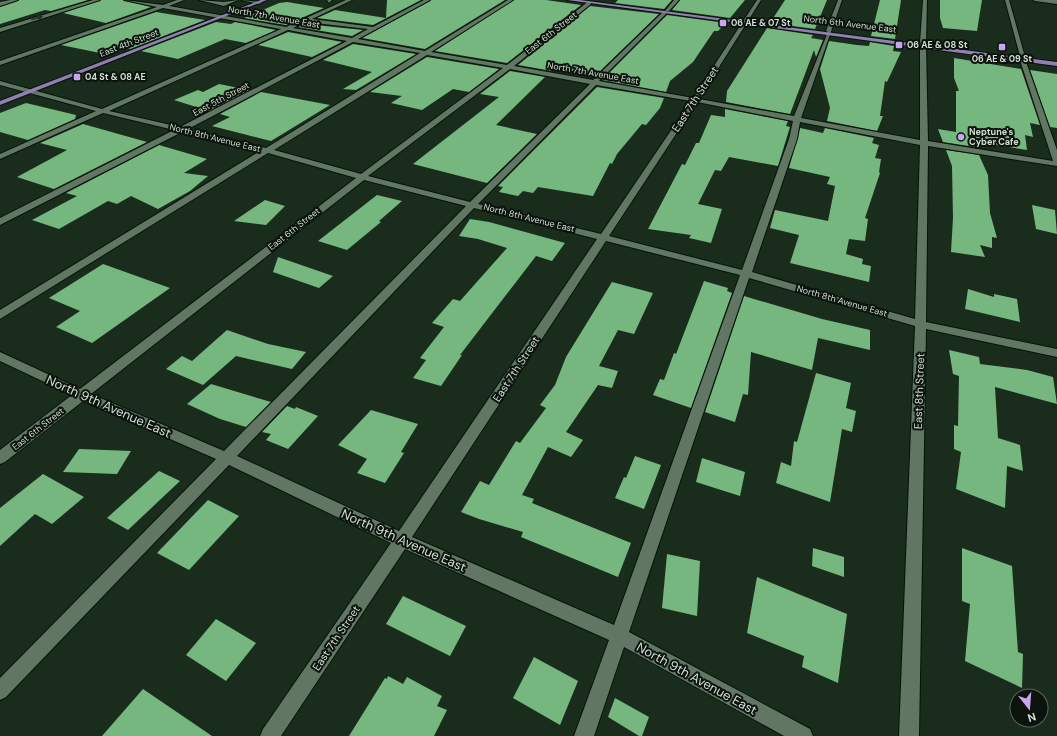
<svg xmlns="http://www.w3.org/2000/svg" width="1057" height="736" font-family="'DM Sans',sans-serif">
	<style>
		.building { fill: #76b77f }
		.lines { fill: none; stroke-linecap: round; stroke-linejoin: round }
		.minor-casing { stroke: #041507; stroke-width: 2 }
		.major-casing { stroke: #041507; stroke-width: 2 }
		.minor { fill: #617663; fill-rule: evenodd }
		.major { fill: #937db2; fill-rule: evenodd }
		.oneway { fill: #253126 }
		.poi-dot { fill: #c8a6ef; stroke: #0b130c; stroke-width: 1.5 }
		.labels { text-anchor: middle; stroke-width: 4; stroke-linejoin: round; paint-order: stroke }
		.far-street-label { font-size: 9px; fill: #d3dfd4; stroke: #0b130c }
		.far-poi-label { font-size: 9px; font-weight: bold; fill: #d3dfd4; stroke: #0b130c; text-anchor: start }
		.street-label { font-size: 11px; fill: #d3dfd4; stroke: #0b130c }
		.near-street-label { font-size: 13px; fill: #d3dfd4; stroke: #0b130c }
	</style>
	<rect width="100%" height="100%" fill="#1a2d1d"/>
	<path class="building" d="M19 0H88L51 11 45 10 0 24V7Z
		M101 0H123L151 7 106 23 63 13Z
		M387 0H421L373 25 317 18 335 10 386 18Z
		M431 0H505L425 49 362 38Z
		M514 0H546L581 5 507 63 435 51Z
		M618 0H672L664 9 615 3Z
		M680 0H745L730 18 672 10Z
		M785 0H827L815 29 770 23Z
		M880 0H901L895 39 871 36Z
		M940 0H982L977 31 943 28 940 18Z
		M287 2 324 8 286 25 244 18 279 3Z
		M590 6 659 14 597 74 554 69 552 71 518 65Z
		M156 12 205 20 130 49 119 47 100 53 61 45Z
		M667 15 726 23 718 31H714L693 62 670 81 666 92 602 80Z
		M216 22 231 24 235 22 276 30 246 43 225 39 178 59 141 51Z
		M306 24 363 30 352 36 298 27Z
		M767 28 813 35 811 38 823 40 816 57 814 50 790 114 726 102 727 91Z
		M288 32 342 42 312 57 258 45Z
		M829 41 857 45 869 46 870 42 894 46 893 51 901 52 887 82 885 81 880 116H883L877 131 827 121 830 108 820 69Z
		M353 44 416 54 356 90 343 89 372 72 323 60Z
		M427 57 499 69 469 92 453 89 422 110 391 103 402 96 370 92Z
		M954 58 1021 69 1040 125 1030 123 1033 137 1025 135 1027 150 972 141 975 147 943 142 938 129 956 132V91H959L954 78Z
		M1030 70 1057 74V128L1050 127Z
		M510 71 545 77 496 125 537 134 487 183 413 164 499 97 480 94Z
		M219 84 249 90 209 111 174 100 198 90 203 92Z
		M597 87 664 98 660 108 646 125 642 124 617 154 612 164 610 163 593 196 538 187 533 193 523 191 518 196 499 192 503 187 498 186Z
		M261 92 330 105 271 141 212 126 230 117 220 114Z
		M26 103 76 115 75 119 28 140 0 132V113Z
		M725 109 788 121 786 126 790 127 778 166 729 157 721 171 715 170 698 204 722 209 711 243 689 238 691 235 648 229 682 164 685 165 696 143H699L711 115 725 117Z
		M83 124 147 142 54 189 17 177 67 150 40 143Z
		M800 128 823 133 825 128 874 138 872 143 879 145 875 158 881 159 879 172 880 173 865 218 868 219 865 241 849 239 846 254 863 259 862 264 871 266 869 282 790 263 799 235 770 228 775 210 828 221 835 186 827 184 830 177 789 168Z
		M159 145 207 159 184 173 208 176 190 191 158 209 131 196 117 204 108 201 59 229 32 220 77 196 66 193Z
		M946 150 979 155 988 175 990 213 997 238 992 237V248L980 245 985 257 951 252 953 218 952 166Z
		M377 195 402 201 379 221 381 222 347 250 318 241Z
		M265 200 285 206 266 225 234 221Z
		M1032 205 1055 210 1057 234 1036 229Z
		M470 219 489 222 565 243 552 261 536 256 460 355H462L441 386 413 378 426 360 420 358 444 327 432 323 453 299 460 301 507 248 478 239 459 236Z
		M278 257 333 276 319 288 273 272Z
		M103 264 170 288 92 343 56 327 80 311 49 298Z
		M704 281 728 288 727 291 732 293 691 408 653 395 660 379 664 380 674 353 676 354Z
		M612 282 653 293 634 334 618 330 599 366 618 371 612 388 598 385 566 432 583 440 571 457 548 447 522 495 534 499 532 503 631 543 618 577 521 537 523 532 479 519 461 512 480 481 489 485 516 441 520 443 546 408 540 405 555 385 566 357Z
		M968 289 994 297V294L1017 299 1020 322 965 309Z
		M744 296 822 319 870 330V350L818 338 812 370 751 352 748 395 743 394 735 422 705 412Z
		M227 330 268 344 306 352 292 369 236 356 203 385 166 369 182 356 192 361Z
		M949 350 979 357 980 364 1027 370 1053 377 1057 404 995 387 998 438 1020 445 1023 471 1007 466 1005 508 956 489 961 452 954 449V425L958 426 959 376 953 374Z
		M816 373 851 383 846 408 856 411 852 432 842 429 830 502 776 483 781 462 791 466 794 441 797 442Z
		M211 384 271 402 246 427 220 419 187 404Z
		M287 406 295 409 296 407 318 416 288 449 266 440 271 434 262 432Z
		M371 410 418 424 401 452 404 453 385 483 357 473 367 459 338 445Z
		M79 449 131 451 117 474 63 472Z
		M635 456 661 465 644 509 615 498 624 477 626 478Z
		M702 458 745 472 740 496 696 482Z
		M159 471 180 481 128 530 107 518Z
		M43 474 84 497 52 524 35 514 0 546V508Z
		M208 500 239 516 189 570 157 553Z
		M813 548 844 557V577L812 566Z
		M962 548 1012 566 1018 652 1023 654 1022 688 965 661 970 604 962 601Z
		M667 554 700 561 697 616 662 608Z
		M757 577 847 614 838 683 802 667 804 656 747 633Z
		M403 596 466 626 450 656 386 624Z
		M216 619 256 643 226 681 186 655Z
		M534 657 578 681 560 725 513 698Z
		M388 676 403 684 407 677 442 696 437 706 447 710 434 736H349L385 678 387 679Z
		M143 689 212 736H102Z
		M615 698 649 717 642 736H639L608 717Z"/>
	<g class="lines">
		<defs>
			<path id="minor" d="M10 0H18L0 6V2Z
				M93 0H100L0 32V28Z
				M124 0 163 5 177 0H184L169 6 286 27 346 0H352L312 19 373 27 424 0H430L358 39 425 51 508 0H513L431 52 507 65 589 1 591 4 514 66 593 80 664 11 666 14 599 81 693 98 757 0H761L699 99 794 116 828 32 826 31 838 0H842L801 118 920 140V47L923 45 926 47 928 141 1053 161 1020 60 1025 59 1057 150V166L928 146 926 322 1057 349V357L926 329 919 736H899L915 326 749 278 629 632 810 729 813 736H784L624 647 594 736H574L609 640 405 549 281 736H260L263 729 391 543 229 465 6 697 0 700V678L216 459 83 401 5 462 0 464V450L72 395 0 361V352L80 389 356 178 268 153 0 319V310L260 151 182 132 0 225V218L174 130 103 113 0 159V154L96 111 0 85V81L102 109 281 29 163 8 0 65V61L157 7ZM306 22 368 29 352 38 293 28ZM288 30 347 41 180 127 109 111ZM353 42 420 53 266 148 188 129ZM427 55 503 68 361 174 274 150ZM510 69 590 84 470 202 368 176ZM596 85 691 101 601 234 478 204ZM697 102 793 121 789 139 742 270 609 236ZM800 122 920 145 915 319 752 272 797 139ZM364 180 466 206 224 451 91 394ZM474 208 597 239 399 531 237 456ZM606 241 740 275 614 625 412 537Z
				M199 0 224 2 238 0 224 6Z
				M241 0 262 2 259 4Z
				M327 0H332L329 3Z
				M674 0H679L669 11H665Z
				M923 0H927L926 43 923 45 920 43Z
				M1005 0H1009L1025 57 1020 56Z
				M1033 0H1057V4L1035 1Z"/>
			<path id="major" d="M261 0H267L0 105V101Z
				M567 0H580L1057 62V66Z"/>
		</defs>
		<use href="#minor" class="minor-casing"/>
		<use href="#major" class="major-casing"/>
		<use href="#minor" class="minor"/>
		<use href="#major" class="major"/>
	</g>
	<defs><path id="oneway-solid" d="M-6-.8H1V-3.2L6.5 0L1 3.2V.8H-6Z"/></defs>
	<use class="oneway" href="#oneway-solid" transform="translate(37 18) rotate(-17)"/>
	<g class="poi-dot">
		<rect x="719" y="19" width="8" height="8" rx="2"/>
		<rect x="895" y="41" width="8" height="8" rx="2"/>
		<rect x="998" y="43" width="8" height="8" rx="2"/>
		<rect x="73" y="73" width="8" height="8" rx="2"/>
		<circle cx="961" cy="137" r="4"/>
	</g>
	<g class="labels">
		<g class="far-street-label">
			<text transform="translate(274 17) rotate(10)" y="3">North 7th Avenue East</text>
			<text transform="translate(850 24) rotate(7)" y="3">North 6th Avenue East</text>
			<text transform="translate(551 33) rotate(-38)" y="3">East 6th Street</text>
			<text transform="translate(129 43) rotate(-21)" y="3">East 4th Street</text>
			<text transform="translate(593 73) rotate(10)" y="3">North 7th Avenue East</text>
			<text transform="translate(221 99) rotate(-28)" y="3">East 5th Street</text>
			<text transform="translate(215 138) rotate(14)" y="3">North 8th Avenue East</text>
			<text transform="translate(529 218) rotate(14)" y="3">North 8th Avenue East</text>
			<text transform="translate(294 229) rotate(-38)" y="3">East 6th Street</text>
			<text transform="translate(842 301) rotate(16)" y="3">North 8th Avenue East</text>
			<text transform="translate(38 429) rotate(-38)" y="3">East 6th Street</text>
		</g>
		<g class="far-poi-label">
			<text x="731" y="26">06 AE &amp; 07 St</text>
			<text x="907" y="48">06 AE &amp; 08 St</text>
			<text x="1002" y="62" text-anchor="middle">06 AE &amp; 09 St</text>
			<text x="85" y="80">04 St &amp; 08 AE</text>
			<text x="969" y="135">Neptune's<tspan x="969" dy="10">Cyber Cafe</tspan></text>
		</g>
		<g class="street-label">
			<text transform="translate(695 99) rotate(-57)" y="4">East 7th Street</text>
			<text transform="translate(516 369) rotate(-57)" y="4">East 7th Street</text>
			<text transform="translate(919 391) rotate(-88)" y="4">East 8th Street</text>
			<text transform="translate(336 638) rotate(-56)" y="4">East 7th Street</text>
		</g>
		<g class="near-street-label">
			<text transform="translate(109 406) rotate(24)" y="5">North 9th Avenue East</text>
			<text transform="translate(404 540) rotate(24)" y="5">North 9th Avenue East</text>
			<text transform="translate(697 678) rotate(29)" y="5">North 9th Avenue East</text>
		</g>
	</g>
	<g transform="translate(1029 708) rotate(163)"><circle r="19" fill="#0b130c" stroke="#5b655c"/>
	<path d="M0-3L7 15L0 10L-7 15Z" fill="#c8a6ef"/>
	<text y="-6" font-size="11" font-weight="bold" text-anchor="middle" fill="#d3dfd4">N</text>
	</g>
</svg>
